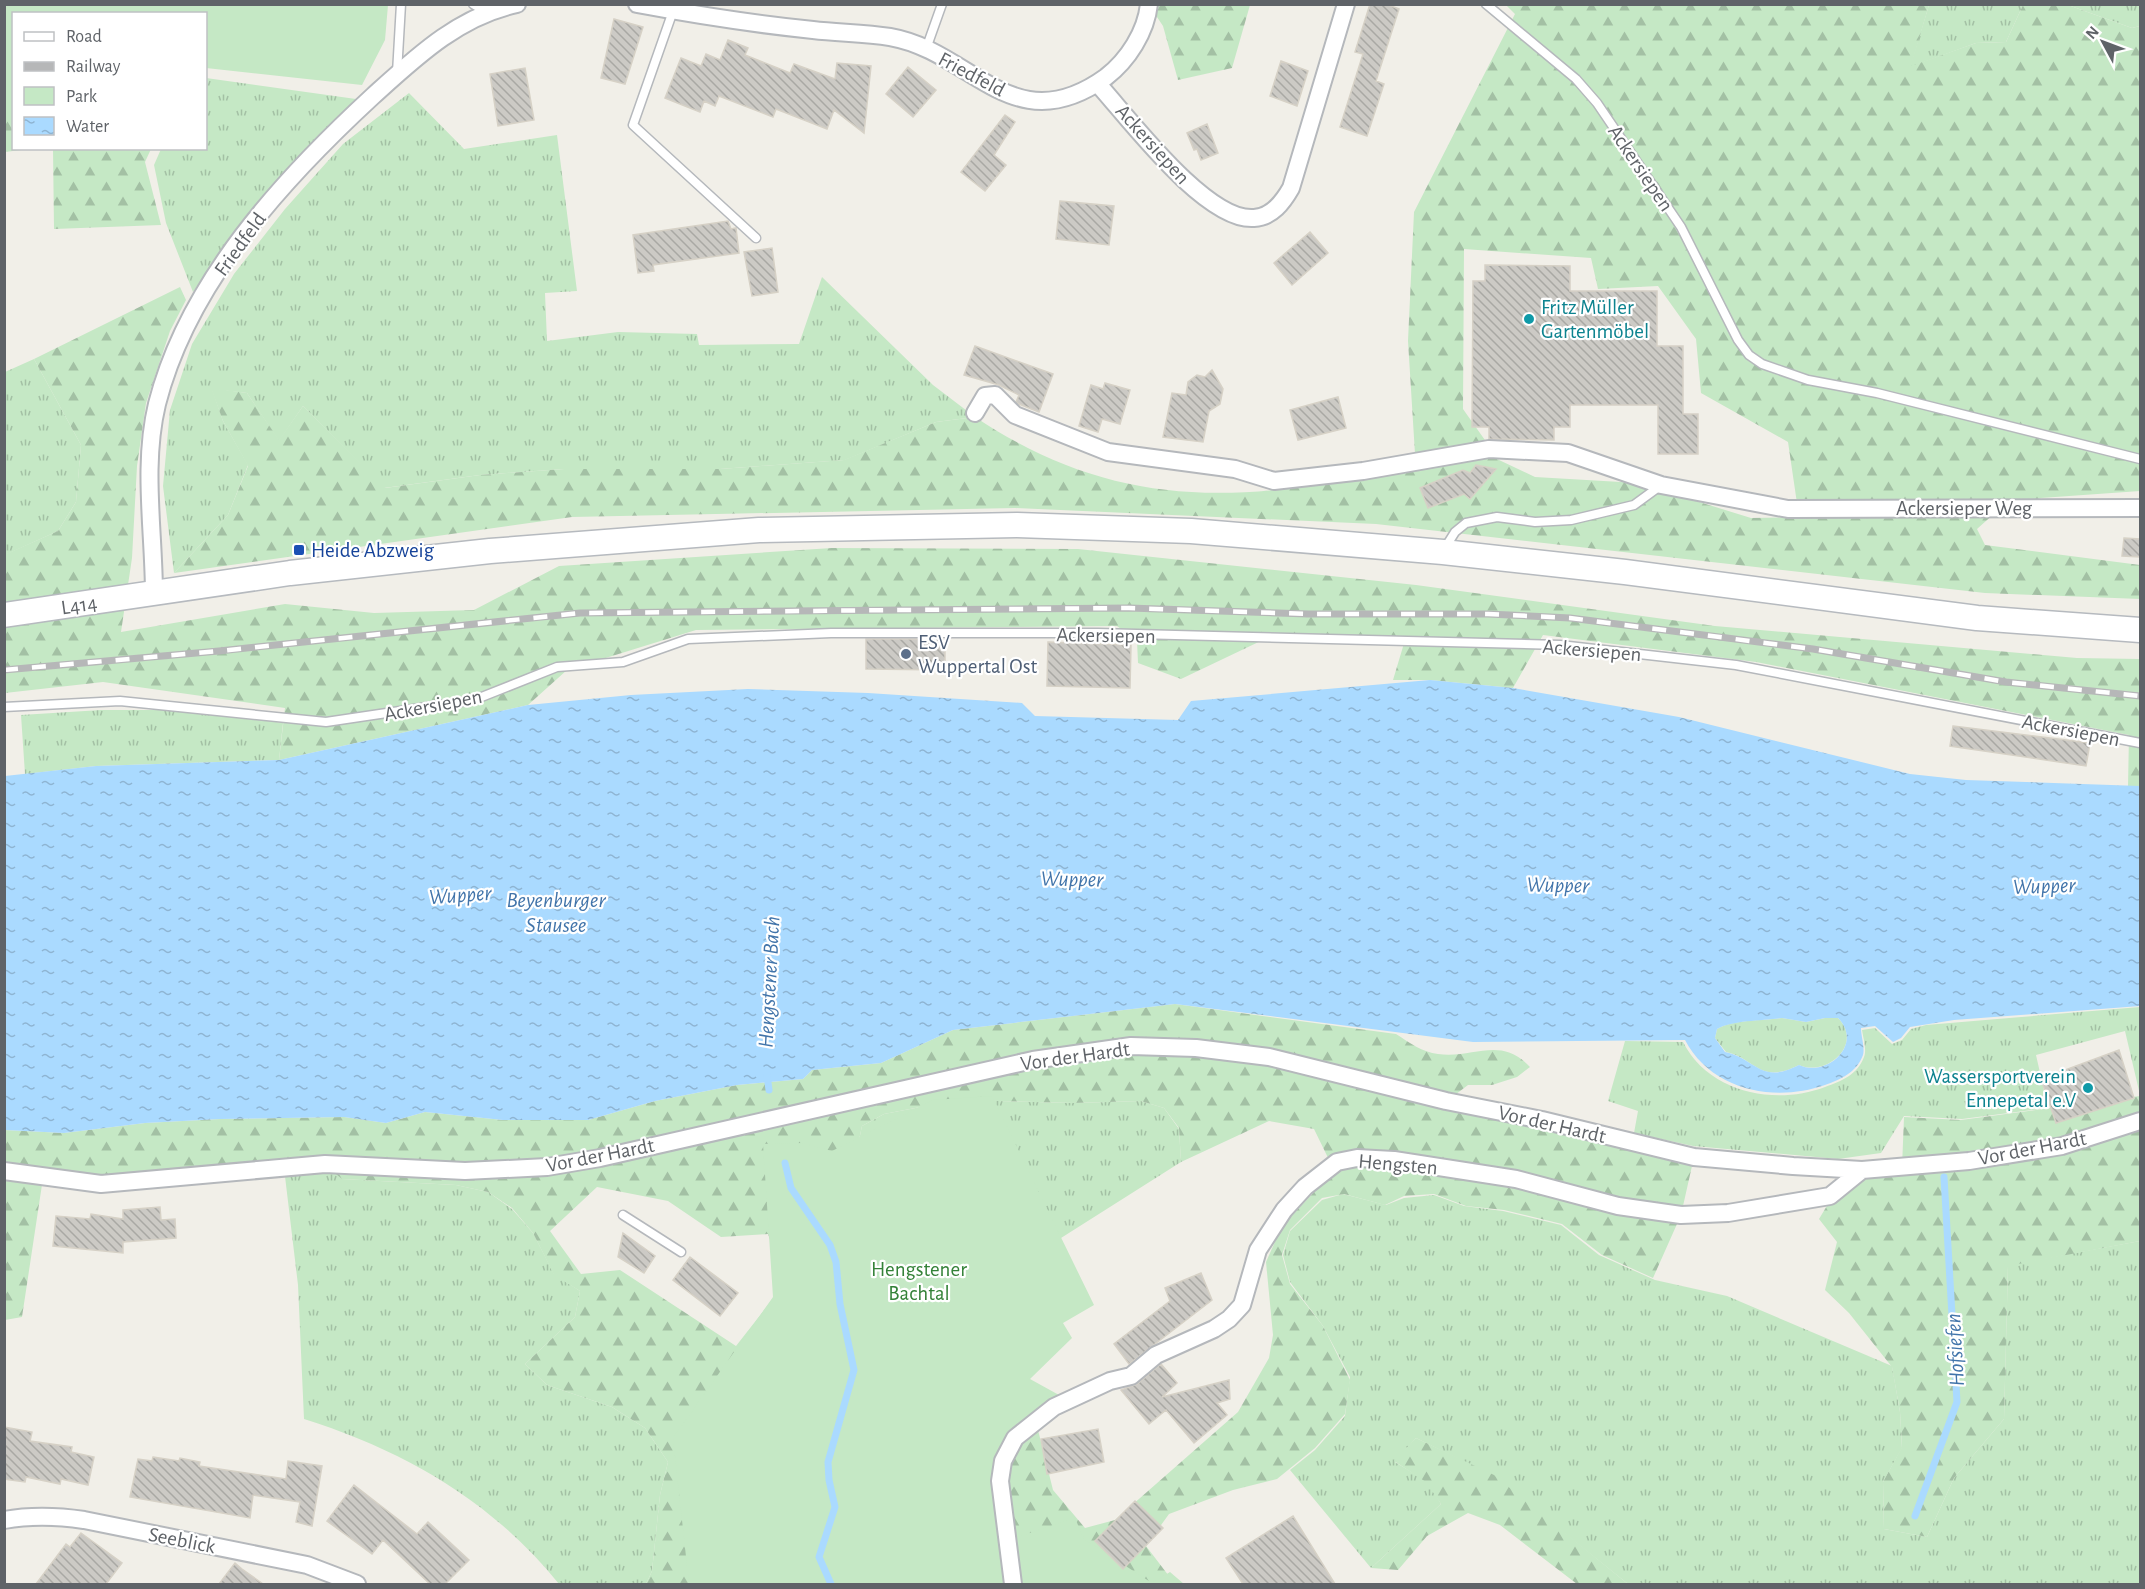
<svg xmlns="http://www.w3.org/2000/svg" width="2145" height="1589" font-family="'Alegreya Sans',sans-serif">
	<style>
		.grass { fill: url(#grass-tufts) }
		.forest { fill: url(#forest-firs); fill-rule: evenodd }
		.green { fill: #c5e8c5 }
		.water { fill: url(#water-ripples); fill-rule: evenodd }
		.lines { fill: none; stroke-linecap: round; stroke-linejoin: round }
		.stream { stroke: #aadaff; stroke-width: 7 }
		.building { fill: url(#building-back-hatch); stroke: #d6d1c6; stroke-width: 1.5 }
		.lane-casing { stroke: #b5b8bc; stroke-width: 11 }
		.street-casing { stroke: #b5b8bc; stroke-width: 20 }
		.secondary-casing { stroke: #b6babf; stroke-width: 27 }
		.lane { stroke: #fff; stroke-width: 8 }
		.street { stroke: #fff; stroke-width: 16 }
		.secondary { stroke: #fff; stroke-width: 24 }
		.rail-casing { stroke: #b6b7b8; stroke-width: 7 }
		.rail { stroke: #fff; stroke-width: 4.5; stroke-dasharray: 14; stroke-linecap: butt }
		.culture-dot { fill: #0f9aa8; stroke: #fff; stroke-width: 2 }
		.transit-dot { fill: #1a4fb4; stroke: #fff; stroke-width: 2 }
		.service-dot { fill: #5c6f8a; stroke: #fff; stroke-width: 2 }
		.labels { text-anchor: middle; stroke-width: 4.5; stroke-linejoin: round; paint-order: stroke }
		.street-label { font-size: 21px; fill: #5f6368; stroke: #fff }
		.culture-label { font-size: 21px; fill: #0d838f; stroke: #fff; text-anchor: start }
		.transit-label { font-size: 21px; fill: #164399; stroke: #fff; text-anchor: start }
		.service-label { font-size: 21px; fill: #4e5e75; stroke: #fff; text-anchor: start }
		.park-label { font-size: 21px; fill: #348238; stroke: #fff }
		.water-label { font-size: 22px; font-style: italic; fill: #4174aa; stroke: #fff }
	</style>
	<defs>
		<pattern id="grass-tufts" width="24" height="20" patternUnits="userSpaceOnUse" patternTransform="scale(1.5)"><rect width="24" height="20" fill="#c5e8c5"/><path d="M3 7l-1-3M5 7V3M7 7l1-3M15 17l-1-3M17 17v-4M19 17l1-3" fill="none" stroke="#a3c0a4"/></pattern>
		<pattern id="forest-firs" width="22" height="20" patternUnits="userSpaceOnUse" patternTransform="scale(1.5)"><rect width="22" height="20" fill="#c5e8c5"/><path d="M5 1l3.5 6h-7zM16 11l3.5 6h-7z" fill="#a3c0a4"/></pattern>
		<pattern id="water-ripples" width="26" height="14" patternUnits="userSpaceOnUse" patternTransform="scale(1.5)"><rect width="26" height="14" fill="#aadaff"/><path d="M2 4q2-2 4 0t4 0M15 11q2-2 4 0t4 0" fill="none" stroke="#8eb4d2"/></pattern>
		<pattern id="building-back-hatch" width="6" height="6" patternUnits="userSpaceOnUse" patternTransform="scale(1.5)"><rect width="6" height="6" fill="#cccac5"/><path d="M-1 5l2 2M0 0l6 6M5-1l2 2" fill="none" stroke="#a9a8a4"/></pattern>
	</defs>
	<rect width="100%" height="100%" fill="#f1efe8"/>
	<path class="grass" d="M1929 5H2023L2006 42 1976 43 1910 67Z
		M2068 5H2140V26L2132 28Z
		M206 78 356 99C294 158 240 222 193 292L166 223 154 165 161 149 206 148Z
		M409 93 464 149 557 135 577 291 545 293 547 341 618 332 697 334 699 345 799 344 822 277 933 385 975 417 936 422 845 460 720 469H564L480 475 384 488 303 406 279 441 247 393 212 389 223 421 248 465 228 515 174 573 163 486 170 410 192 344 234 274 285 209 343 144Z
		M34 359 81 445 76 502 58 531 5 555V372Z
		M101 710H193L283 723 279 760 96 766 25 774 21 715Z
		M2140 1007V1095L2125 1031 2036 1055 2048 1108 1962 1119 1904 1116 1881 1153 1838 1159 1693 1146 1634 1133 1638 1111 1608 1101 1625 1041 1683 1042C1709 1093 1775 1106 1825 1087 1842 1081 1857 1075 1864 1057 1867 1050 1863 1037 1862 1030L1875 1028 1892 1044 1902 1040 1911 1029 1926 1025Z
		M1782 1018 1806 1022 1825 1018H1838C1864 1044 1827 1077 1799 1065 1759 1085 1757 1059 1726 1052L1715 1038 1717 1029C1735 1019 1762 1021 1782 1018Z
		M957 1100 1073 1103 1141 1101 1164 1108 1179 1129 1181 1162 998 1278 855 1159 862 1126 884 1114Z
		M325 1164 342 1179 456 1185 488 1192 512 1209 533 1233 554 1274 580 1291 575 1317 525 1364 547 1385 612 1407 645 1428 668 1462 660 1495 652 1571 646 1584H559C492 1501 405 1451 304 1419L298 1285 284 1168Z
		M1343 1194 1386 1205 1404 1198 1434 1195 1464 1206 1503 1211 1561 1225 1599 1255 1655 1280 1727 1296 1892 1366 1900 1412 1902 1448 1883 1482 1884 1529 1927 1537 1954 1478 2004 1419 2008 1265 2140 1241V1584H1628L1493 1476 1416 1438 1395 1462 1428 1482 1441 1504 1371 1568 1290 1470 1315 1450 1345 1416 1350 1377 1323 1326 1290 1282 1283 1255 1290 1231 1322 1200Z"/>
	<path class="forest" d="M1149 5H1250L1232 68 1178 80 1163 26Z
		M1506 5H1929L1911 66 1976 43 2006 42 2023 5H2068L2132 28 2140 26V491L2041 498 1996 512 1977 529 1985 545 2140 565V599L1985 593 1376 524 1015 508 572 517 174 573 228 515 248 466 223 421 211 388 247 393 279 440 303 406 385 488 480 475 564 469H720L844 460 936 422 975 417C1082 488 1181 504 1307 486 1326 483 1347 483 1366 478 1382 473 1399 461 1415 454L1408 341 1414 212 1515 14ZM1464 249 1591 258 1598 289 1658 286 1696 339 1701 393 1788 442 1799 517 1751 518 1638 483 1535 477 1499 460 1463 409Z
		M4 101H13L14 148 29 149 5 152Z
		M53 149H151L145 162 161 225 54 229Z
		M180 287 186 300 170 331 146 403 137 466 132 558 121 632 285 604 374 613 474 610 559 566 832 548 1078 549 1416 585 1715 626 2077 658 2140 659V786H2128L2129 735 1756 662 1543 635 1513 688 1430 680H1393L1405 640 1267 638 1181 679 1138 663 1137 641 1117 626 696 630 567 670 528 705 279 760 285 708 103 682 5 693 4 555 58 531 76 502 81 445 34 359Z
		M1175 1004 1396 1034C1410 1043 1422 1052 1438 1054 1473 1059 1501 1035 1530 1067L1517 1077 1492 1085H1468L1447 1101 1694 1157 1681 1215 1653 1278 1602 1255 1562 1224 1504 1210 1466 1206 1434 1194 1404 1196 1385 1205 1344 1194 1322 1198 1290 1230 1282 1255 1290 1284 1323 1326 1350 1380 1345 1414 1315 1448 1277 1479 1233 1490 1169 1514 1146 1546 1175 1584H944L965 1490 1038 1430 1053 1490 1085 1528 1115 1520 1238 1412 1269 1358 1273 1335 1266 1262 1282 1226 1316 1190 1332 1166 1314 1129 1269 1121 1181 1162 1179 1128 1164 1108 1141 1101 1073 1103 957 1100 884 1114 862 1126 855 1159 858 1584H646L652 1571 660 1495 668 1462 645 1428 612 1407 547 1385 525 1364 575 1317 580 1291 554 1275 533 1233 512 1208 488 1192 456 1185 342 1179 325 1165 157 1181 43 1178 22 1317 5 1320 4 1130 64 1133 145 1123 220 1119 344 1117 386 1123 425 1112 503 1120H588L655 1101 737 1085 803 1079 812 1070 881 1063 953 1030ZM597 1187 668 1201 721 1237 768 1234 786 1282 736 1346 620 1270 581 1274 550 1231Z
		M2140 1096V1241L2008 1266 2004 1419 1954 1478 1927 1537 1884 1529 1883 1482 1902 1447 1900 1412 1892 1367 1849 1313 1825 1290 1837 1242 1819 1219 1837 1189 1902 1167 1904 1117 1961 1120Z
		M1416 1438 1494 1475 1628 1584H1577L1500 1525 1468 1513 1427 1536 1398 1570 1371 1568 1441 1504 1426 1482 1394 1461Z"/>
	<path class="green" d="M5 4H388V5L385 40 362 85 206 68V14H14L13 101H5Z
		M992 1096 1094 1305 1063 1323 1072 1338 1030 1379 1059 1395 1031 1418 999 1455 1002 1542 1075 1518 1084 1539 1152 1583 1170 1572 1184 1584H689L673 1438 773 1297 763 1144 802 1143 832 1151 933 1100Z"/>
	<path class="water" d="M1430 680 1513 688 1679 717 1910 774 1966 780 2140 786V1006L1954 1020 1910 1027 1901 1038 1893 1042 1875 1026 1861 1028C1861 1036 1865 1048 1863 1055 1857 1072 1840 1080 1825 1085 1774 1103 1711 1090 1685 1040L1473 1042 1175 1004 953 1030 881 1063 812 1070 803 1079 737 1085 655 1101 588 1120H503L425 1112 386 1123 344 1117 220 1119 145 1123 64 1133 5 1130V776L96 766 279 760 528 705 631 695 748 689 868 693 1022 703 1035 716 1178 720 1191 701ZM1782 1018 1806 1022 1825 1018H1838C1864 1044 1827 1078 1799 1065 1760 1085 1757 1059 1725 1052L1715 1038 1717 1029C1733 1020 1763 1021 1782 1018Z"/>
	<g class="lines">
		<path class="stream" d="M767 1075 769 1090
			M785 1163 791 1188 830 1245 836 1262 840 1304 854 1370 828 1462 829 1480 835 1507 819 1557 831 1584
			M1915 1516 1957 1402 1944 1177"/>
	</g>
	<path class="building" d="M1370 4H1386L1399 9 1376 81 1384 84 1367 136 1340 127 1363 54 1355 52Z
		M614 19 643 27 625 84 601 78Z
		M728 40 748 48 745 55 790 73 794 64 835 79 837 63 871 66 864 133 834 110 827 129 776 109 773 117 719 96 715 106 704 101 700 112 665 98 681 58 701 66 706 54 720 60Z
		M1281 61 1308 71 1297 106 1270 96Z
		M908 67 936 90 913 117 886 94Z
		M525 68 534 120 498 126 490 74Z
		M1005 115 1015 122 994 155 1006 165 985 191 961 172Z
		M1207 124 1218 153 1201 160 1197 149 1194 150 1187 133Z
		M1060 201 1114 206 1109 245 1056 239Z
		M728 221 731 229 736 228 739 253 653 265 654 271 638 273 633 235Z
		M1310 232 1328 253 1292 285 1274 263Z
		M772 248 778 292 752 296 744 252Z
		M1485 265 1570 266V291H1657V346H1683V414H1698V454H1658V405H1570V427H1554V440L1489 439V427H1472L1473 281H1485Z
		M975 346 1053 374 1039 412 1019 404 1016 402 1019 395 999 385 964 375Z
		M1212 370 1223 389 1220 404 1209 411 1203 442 1163 437 1172 393 1186 395 1188 382 1197 375 1205 377Z
		M1105 383 1130 390 1120 424 1102 419 1098 432 1079 426 1091 385 1103 389Z
		M1338 397 1346 428 1298 440 1290 410Z
		M1476 465 1496 469 1470 499 1464 494 1428 508 1420 488 1463 470 1470 473Z
		M2124 538 2140 539V557L2122 556Z
		M866 639H945V670L866 669Z
		M1048 642 1131 645 1130 688 1047 686Z
		M1953 726 2090 743 2086 766 1950 746Z
		M2119 1050 2134 1098 2056 1123 2041 1079Z
		M160 1207 161 1220 175 1219 176 1238 123 1242V1253L53 1246 56 1216 90 1219 91 1214 123 1219V1210Z
		M623 1233 655 1256 644 1273 618 1257Z
		M690 1257 738 1293 720 1316 673 1280Z
		M1201 1273 1212 1300 1129 1364 1114 1344 1170 1301 1165 1288Z
		M1161 1364 1177 1383 1162 1397 1229 1380 1230 1399 1217 1403 1227 1415 1194 1443 1166 1410 1149 1424 1121 1390 1137 1384Z
		M4 1427 32 1432 30 1441 72 1447 71 1452 94 1457 88 1485 61 1479 60 1484 26 1477 25 1482 4 1479Z
		M1098 1429 1104 1462 1047 1474 1041 1439Z
		M153 1457 179 1461 180 1458 200 1462 199 1466 286 1479 288 1461 322 1466 312 1526 296 1522 300 1502 253 1495 250 1518 130 1497 138 1459 152 1461Z
		M354 1485 417 1534 428 1522 469 1560 445 1584H430L383 1540 372 1554 327 1521Z
		M1135 1501 1163 1528 1123 1569 1095 1541Z
		M1293 1516 1335 1584H1243L1226 1558Z
		M81 1533 122 1563 106 1584H36L66 1544 70 1547Z
		M235 1563 242 1569 263 1584H219Z"/>
	<g class="lines">
		<defs>
			<path id="lane" d="M473 4 488 13
				M1486 4 1576 79 1597 103 1681 227 1738 340 1749 355 1762 364 1808 380 1877 393 2140 459
				M673 11 633 125 756 238
				M926 49 942 4
				M397 73 401 4
				M1445 548 1455 532 1466 523 1497 517 1535 522 1571 520 1634 505 1660 486
				M4 707 120 701 326 722 474 700 557 667 623 662 688 639 831 633H1098L1560 645 1736 665 2140 743
				M623 1215 681 1252"/>
			<path id="street" d="M637 4C696 15 754 24 813 30 838 33 864 33 890 37 972 51 1013 144 1106 77 1128 60 1146 32 1149 4
				M1097 83C1128 117 1206 222 1254 218 1272 217 1283 202 1291 188L1346 4
				M975 413 985 396 995 395 1015 415 1108 452 1235 469 1274 481 1363 471 1489 449 1568 453 1661 485 1788 509 2140 508
				M154 595C154 532 142 466 157 404 188 282 283 179 373 96 416 57 459 16 517 4
				M4 1171 101 1184 325 1164 465 1171 547 1167 600 1158 1033 1060 1131 1046 1196 1048 1269 1057 1446 1101 1542 1120 1694 1157 1793 1166 1862 1170 1969 1161 2062 1146 2140 1121
				M4 1520C32 1515 57 1516 84 1520L307 1565 357 1584
				M1013 1584 1000 1481 1003 1461 1015 1438 1054 1407 1110 1381 1131 1376 1156 1355 1214 1329 1229 1319 1242 1305 1258 1250 1284 1210 1305 1187 1337 1162 1357 1158 1394 1160 1516 1179 1618 1206 1681 1215 1728 1213 1830 1196 1862 1170"/>
			<path id="secondary" d="M4 615 290 573 490 551 759 530 1017 525 1191 531 1443 552 1625 572 1977 618 2140 630"/>
		</defs>
		<use href="#lane" class="lane-casing"/>
		<use href="#street" class="street-casing"/>
		<use href="#secondary" class="secondary-casing"/>
		<use href="#lane" class="lane"/>
		<use href="#street" class="street"/>
		<use href="#secondary" class="secondary"/>
		<defs>
			<path id="rail" d="M4 670 219 651 580 613 1129 608 1308 614H1488L1570 618 1813 649 2006 682 2140 696"/>
		</defs>
		<use href="#rail" class="rail-casing"/>
		<use href="#rail" class="rail"/>
	</g>
	<g class="culture-dot">
		<circle cx="1529" cy="319" r="6"/>
		<circle cx="2088" cy="1088" r="6"/>
	</g>
	<rect class="transit-dot" x="293" y="544" width="12" height="12" rx="3"/>
	<circle class="service-dot" cx="906" cy="654" r="6"/>
	<g class="labels">
		<g class="street-label">
			<text transform="translate(972 74) rotate(28)" y="7">Friedfeld</text>
			<text transform="translate(1153 144) rotate(48)" y="7">Ackersiepen</text>
			<text transform="translate(1641 168) rotate(56)" y="7">Ackersiepen</text>
			<text transform="translate(240 244) rotate(-54)" y="7">Friedfeld</text>
			<text x="1964" y="515">Ackersieper Weg</text>
			<text transform="translate(79 605) rotate(-8)" y="7">L414</text>
			<text transform="translate(1106 635) rotate(1)" y="7">Ackersiepen</text>
			<text transform="translate(1592 650) rotate(5)" y="7">Ackersiepen</text>
			<text transform="translate(433 705) rotate(-11)" y="7">Ackersiepen</text>
			<text transform="translate(2071 730) rotate(11)" y="7">Ackersiepen</text>
			<text transform="translate(1075 1056) rotate(-8)" y="7">Vor der Hardt</text>
			<text transform="translate(1552 1124) rotate(13)" y="7">Vor der Hardt</text>
			<text transform="translate(2032 1148) rotate(-11)" y="7">Vor der Hardt</text>
			<text transform="translate(600 1155) rotate(-11)" y="7">Vor der Hardt</text>
			<text transform="translate(1398 1164) rotate(5)" y="7">Hengsten</text>
			<text transform="translate(182 1540) rotate(11)" y="7">Seeblick</text>
		</g>
		<g class="culture-label">
			<text x="1541" y="314">Fritz Müller<tspan x="1541" dy="24">Gartenmöbel</tspan></text>
			<text x="2076" y="1083" text-anchor="end">Wassersportverein<tspan x="2076" dy="24">Ennepetal e.V</tspan></text>
		</g>
		<g class="transit-label">
			<text x="311" y="557">Heide Abzweig</text>
		</g>
		<g class="service-label">
			<text x="918" y="649">ESV<tspan x="918" dy="24">Wuppertal Ost</tspan></text>
		</g>
		<g class="park-label">
			<text x="919" y="1276">Hengstener<tspan x="919" dy="24">Bachtal</tspan></text>
		</g>
		<g class="water-label">
			<text transform="translate(1072 878) rotate(1)" y="8">Wupper</text>
			<text transform="translate(1558 884) rotate(1)" y="8">Wupper</text>
			<text transform="translate(2044 885) rotate(-2)" y="8">Wupper</text>
			<text transform="translate(460 894) rotate(-4)" y="8">Wupper</text>
			<text x="556" y="907">Beyenburger<tspan x="556" dy="25">Stausee</tspan></text>
			<text transform="translate(768 982) rotate(-87)" y="8">Hengstener Bach</text>
			<text transform="translate(1954 1350) rotate(-93)" y="8">Hofsiefen</text>
		</g>
	</g>
	<rect width="2145" height="1589" fill="none" stroke="#5f6368" stroke-width="12"/>
	<rect x="12" y="12" width="195" height="138" fill="#ffffff" stroke="#bfc1c3" stroke-width="1.5"/>
	<rect x="24" y="32" width="30" height="9" fill="#ffffff" stroke="#bfc1c3" stroke-width="1.5"/>
	<text x="66" y="42" font-size="18" fill="#5f6368">Road</text>
	<rect x="24" y="62" width="30" height="9" fill="#b6b7b8" stroke="#bfc1c3" stroke-width="1.5"/>
	<text x="66" y="72" font-size="18" fill="#5f6368">Railway</text>
	<rect x="24" y="87" width="30" height="18" fill="#c5e8c5" stroke="#bfc1c3" stroke-width="1.5"/>
	<text x="66" y="102" font-size="18" fill="#5f6368">Park</text>
	<rect x="24" y="117" width="30" height="18" fill="url(#water-ripples)" stroke="#bfc1c3" stroke-width="1.5"/>
	<text x="66" y="132" font-size="18" fill="#5f6368">Water</text>
	<g transform="translate(2103 42) rotate(311)" stroke="#ffffff" stroke-width="4.5" paint-order="stroke">
	<path d="M0-4.5L10 22L0 15L-10 22Z" fill="#5f6368"/>
	<text y="-9" font-size="16" font-weight="bold" text-anchor="middle" fill="#5f6368">N</text>
	</g>
</svg>
